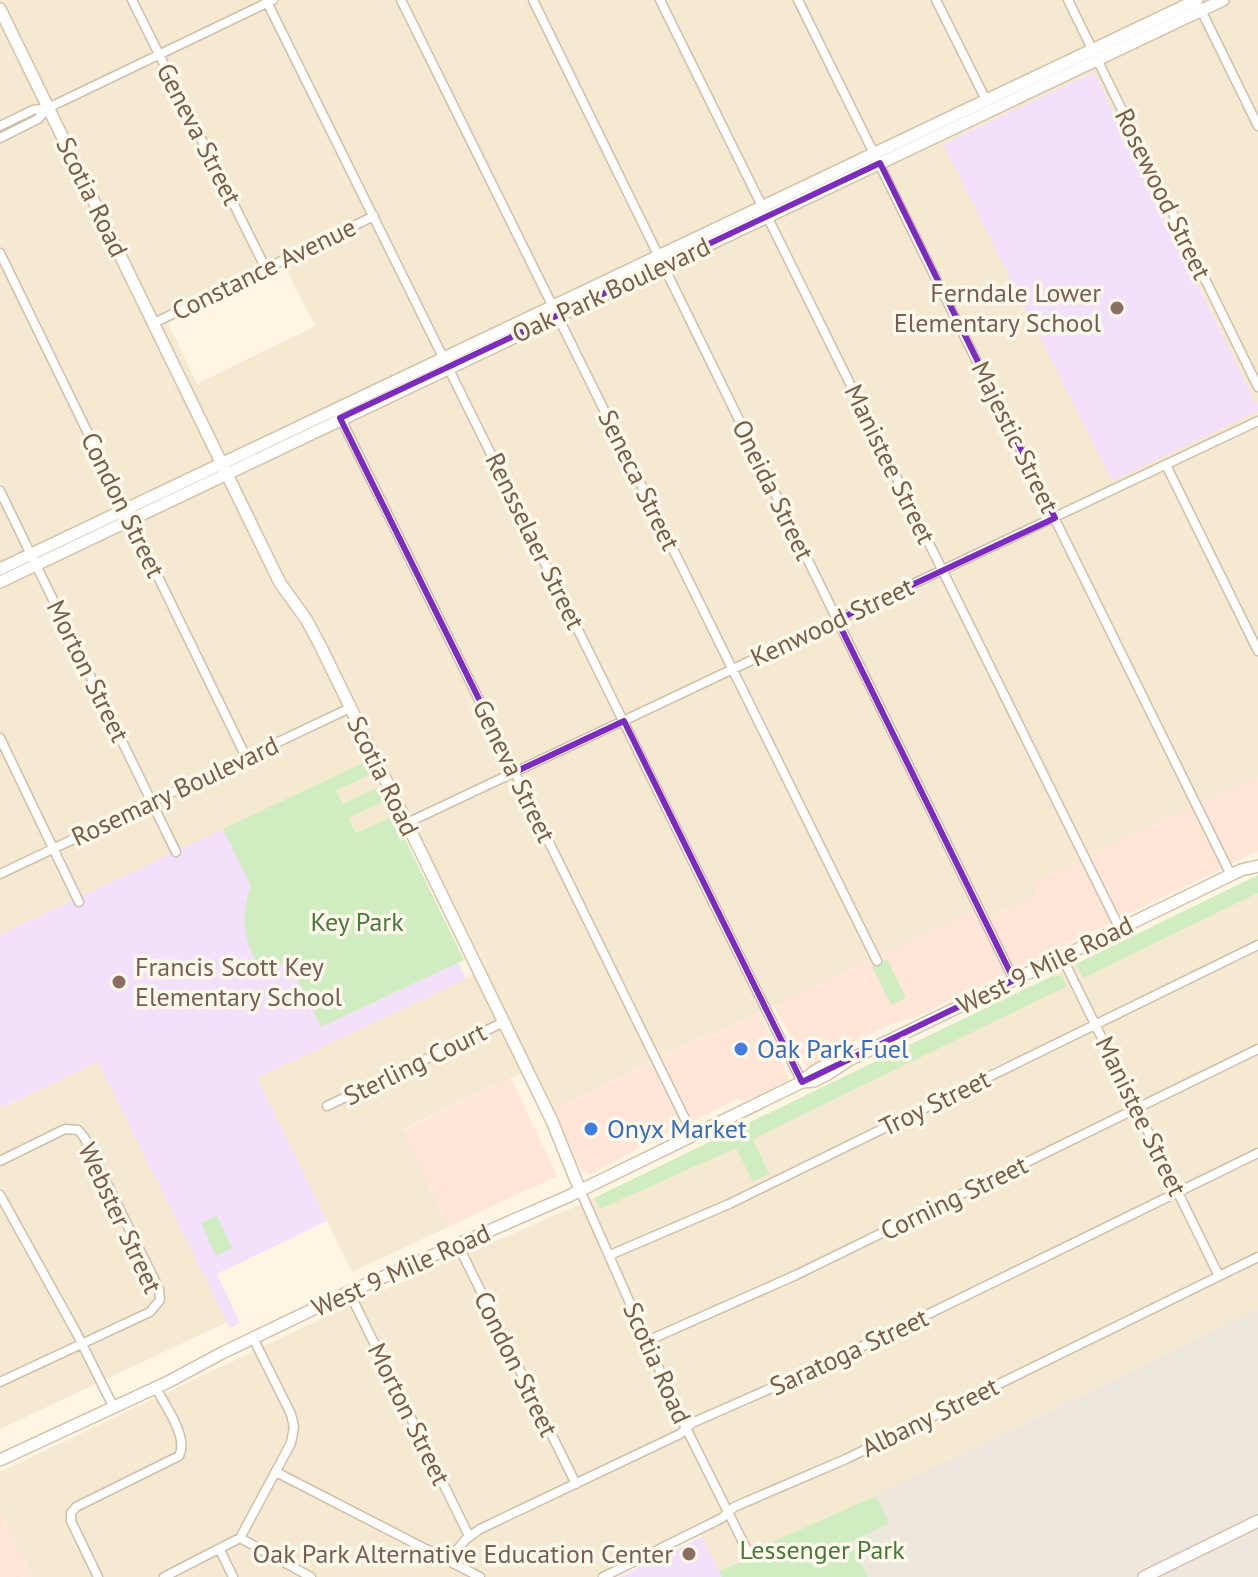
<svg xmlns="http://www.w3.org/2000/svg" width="1258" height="1577" font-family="'PT Sans',sans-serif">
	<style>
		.residential { fill: #f6e9d1; fill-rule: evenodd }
		.commercial { fill: #ffe6d6 }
		.industrial { fill: #ede7de }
		.education { fill: #f3e0fa }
		.green { fill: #cfedc1 }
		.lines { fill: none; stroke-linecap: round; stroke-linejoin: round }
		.street-casing { stroke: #d0bea9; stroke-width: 11 }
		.secondary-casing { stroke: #d6c1a9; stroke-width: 14 }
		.street { stroke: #fff; stroke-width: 8 }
		.secondary { stroke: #fff; stroke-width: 11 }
		.marked { fill: none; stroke: #7b2cbf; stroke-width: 6; stroke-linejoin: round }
		.education-dot { fill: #8d6e63; stroke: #fff9eb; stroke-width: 3 }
		.shop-dot { fill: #3f7fe0; stroke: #fff9eb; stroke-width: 3 }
		.labels { text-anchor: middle; stroke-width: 7; stroke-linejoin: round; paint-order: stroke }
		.street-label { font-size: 26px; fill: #795d47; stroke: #fff9eb }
		.education-label { font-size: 26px; fill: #785e54; stroke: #fff9eb; text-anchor: end }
		.park-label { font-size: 26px; fill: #487a3c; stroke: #fff9eb }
		.shop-label { font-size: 26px; fill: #366cbe; stroke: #fff9eb; text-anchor: start }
	</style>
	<rect width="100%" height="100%" fill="#fef6e3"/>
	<path class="residential" d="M0 0H1258V408L1094 72 943 144 1112 480 1258 411V776L1033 883 1038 895 990 918 984 907 710 1036 708 1034 553 1110 532 1068 403 1129 448 1227 352 1272 257 1078 486 968 407 810 357 834 349 818 386 800 380 787 342 804 336 791 372 773 367 761 0 935ZM284 265 315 326 197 384 167 321Z
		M1258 875V1309L864 1502 756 1549 742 1560 719 1571 696 1525 620 1562 601 1577H32L0 1512V1472L369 1296 599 1196Z
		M98 1062 227 1322 0 1429V1103L3 1108Z"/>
	<path class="commercial" d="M1258 776V851L916 1017 891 1024 807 1067 774 1006 984 906 991 918 1038 895 1032 883Z
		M760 1013 789 1080 743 1102 738 1099 644 1145 590 1175 581 1169 553 1110 709 1034 710 1036Z
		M511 1078 557 1176 448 1227 403 1130Z
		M0 1512 32 1577H0Z"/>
	<path class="industrial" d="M1258 1309V1577H868L850 1541 888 1523 876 1496Z"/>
	<path class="education" d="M1094 72 1258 408V411L1112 481 943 144Z
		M223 829 321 1027 458 963 466 979 257 1078 327 1221 217 1274 240 1323 230 1328 98 1062 2 1108 0 1103V935Z
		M702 1537 722 1577H619Z"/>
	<path class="green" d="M367 761 373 773 336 791 343 804 380 786 386 800 349 818 356 833 394 816 464 960 321 1027 288 961 263 973C244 945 239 918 251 886L223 829Z
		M1258 875V893L1083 978 1077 966 1078 963Z
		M887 959 906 998 891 1005 872 967Z
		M1052 976H1062L1067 986 753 1139 769 1174 753 1182 736 1148 600 1209 594 1198Z
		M217 1216 232 1248 216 1256 201 1223Z
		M876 1496 889 1523 850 1542 868 1577H722L719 1571 742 1561 756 1549Z"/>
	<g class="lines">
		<defs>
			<path id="street" d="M132 0 266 269
				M266 0 802 1082
				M401 0 877 961
				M533 0 1014 980
				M660 0 1120 929
				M798 0 1231 875
				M936 0 987 102
				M1068 0 1258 387
				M1200 8 1258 126
				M48 108 273 0
				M0 126 33 110 48 108 38 119 0 138
				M0 253 246 757
				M154 323 374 216
				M339 415 693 1135
				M1166 465 1258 651
				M0 491 176 852
				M0 738 79 902
				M407 823 1258 421
				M0 874 350 708
				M1062 957 1219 1276
				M327 1106 504 1022
				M0 1161 65 1129 78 1130 84 1137 159 1289 160 1300 150 1312 0 1382
				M580 1190 679 1414 748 1552
				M0 1195 76 1332 114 1408
				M457 1243 576 1484
				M610 1255 729 1204 1258 945
				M349 1292 469 1536
				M647 1341 796 1275 1258 1049
				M276 1472 480 1577
				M240 1538 311 1577
				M220 1550 233 1577
				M449 1560 465 1540 480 1529 680 1434 692 1423 824 1365 1258 1153
				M98 1577 71 1521V1513L76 1507 179 1456C189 1437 165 1406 156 1388
				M164 1577 240 1538 291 1443 294 1427 291 1414 253 1338
				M603 1577 722 1518 734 1507 846 1459 1258 1257"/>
			<path id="secondary" d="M0 9 280 583 306 619 320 645 552 1121 580 1190
				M0 569 1197 0
				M0 582 1223 0
				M802 1082C814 1069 831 1062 848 1060
				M0 1460 168 1382 222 1353 349 1292 569 1196 802 1082 814 1081 828 1074 849 1060 1241 870 1258 866
				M1144 1577 1258 1521"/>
		</defs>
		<use href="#street" class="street-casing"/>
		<use href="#secondary" class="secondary-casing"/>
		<use href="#street" class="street"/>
		<use href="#secondary" class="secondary"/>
	</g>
	<path class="marked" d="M880 163 1055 518 837 620 1014 980 802 1082 624 721 515 772 340 418Z"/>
	<g class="education-dot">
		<circle cx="1117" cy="308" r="8"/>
		<circle cx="119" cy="982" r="8"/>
		<circle cx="689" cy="1554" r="8"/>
	</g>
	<g class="shop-dot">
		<circle cx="741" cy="1049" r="8"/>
		<circle cx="591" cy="1129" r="8"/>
	</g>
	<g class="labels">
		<g class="street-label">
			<text transform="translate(199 134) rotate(63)" y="9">Geneva Street</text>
			<text transform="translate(1163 194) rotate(64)" y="9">Rosewood Street</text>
			<text transform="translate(92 197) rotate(64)" y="9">Scotia Road</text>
			<text transform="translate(264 269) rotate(-26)" y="9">Constance Avenue</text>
			<text transform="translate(611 290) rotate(-25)" y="9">Oak Park Boulevard</text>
			<text transform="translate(1015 437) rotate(64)" y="9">Majestic Street</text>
			<text transform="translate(890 464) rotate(64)" y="9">Manistee Street</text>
			<text transform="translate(639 480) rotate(64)" y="9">Seneca Street</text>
			<text transform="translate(773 490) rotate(64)" y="9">Oneida Street</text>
			<text transform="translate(123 505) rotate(64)" y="9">Condon Street</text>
			<text transform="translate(535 541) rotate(64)" y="9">Rensselaer Street</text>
			<text transform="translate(832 622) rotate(-25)" y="9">Kenwood Street</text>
			<text transform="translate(88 671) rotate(64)" y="9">Morton Street</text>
			<text transform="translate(514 771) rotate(64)" y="9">Geneva Street</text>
			<text transform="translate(383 776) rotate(64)" y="9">Scotia Road</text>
			<text transform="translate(175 791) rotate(-25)" y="9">Rosemary Boulevard</text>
			<text transform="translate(1045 965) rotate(-26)" y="9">West 9 Mile Road</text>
			<text transform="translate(415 1064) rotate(-26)" y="9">Sterling Court</text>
			<text transform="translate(935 1103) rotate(-26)" y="9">Troy Street</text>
			<text transform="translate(1141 1116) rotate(64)" y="9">Manistee Street</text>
			<text transform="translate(954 1198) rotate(-26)" y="9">Corning Street</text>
			<text transform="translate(120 1218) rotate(65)" y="9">Webster Street</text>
			<text transform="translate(401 1270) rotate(-24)" y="9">West 9 Mile Road</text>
			<text transform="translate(849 1352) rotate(-25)" y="9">Saratoga Street</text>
			<text transform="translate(657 1363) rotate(66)" y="9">Scotia Road</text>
			<text transform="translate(516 1364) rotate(64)" y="9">Condon Street</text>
			<text transform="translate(409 1414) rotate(64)" y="9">Morton Street</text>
			<text transform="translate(930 1417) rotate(-26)" y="9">Albany Street</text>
		</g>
		<g class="education-label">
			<text x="1101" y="302">Ferndale Lower<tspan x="1101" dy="30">Elementary School</tspan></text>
			<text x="135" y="976" text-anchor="start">Francis Scott Key<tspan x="135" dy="30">Elementary School</tspan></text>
			<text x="673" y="1563">Oak Park Alternative Education Center</text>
		</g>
		<g class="park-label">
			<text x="357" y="931">Key Park</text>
			<text x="822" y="1559">Lessenger Park</text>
		</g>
		<g class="shop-label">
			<text x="757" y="1058">Oak Park Fuel</text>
			<text x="607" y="1138">Onyx Market</text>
		</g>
	</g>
</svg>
